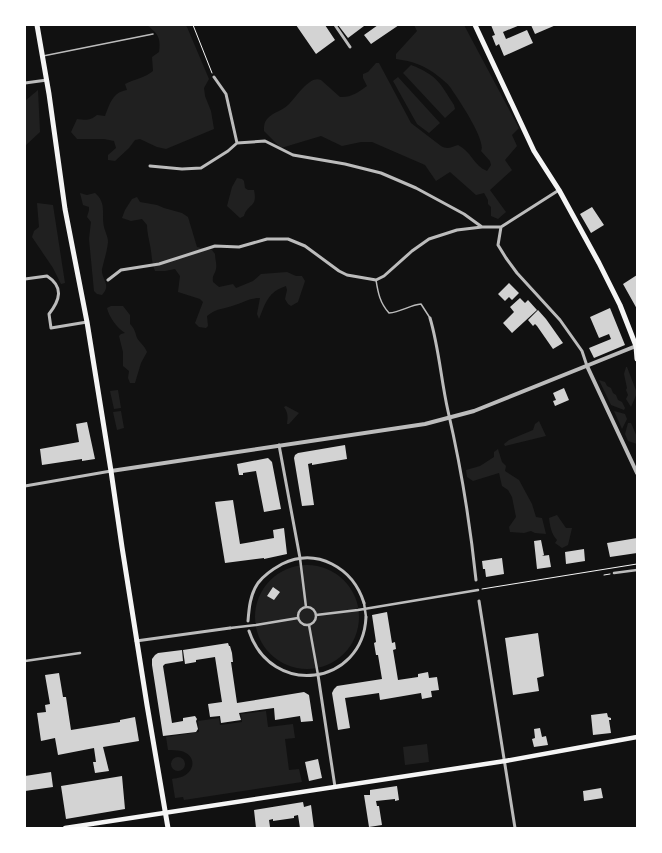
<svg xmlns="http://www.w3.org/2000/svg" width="662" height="853" font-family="Arial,sans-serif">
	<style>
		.green { fill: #202020 }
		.building { fill: #d3d3d3 }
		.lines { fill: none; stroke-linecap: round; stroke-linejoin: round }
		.path { stroke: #f5f5f5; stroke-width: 1 }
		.service { stroke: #bcbcbc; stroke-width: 1.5 }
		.pedestrian { stroke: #bcbcbc; stroke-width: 2.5 }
		.minor { stroke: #bcbcbc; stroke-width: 3 }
		.tertiary { stroke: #bcbcbc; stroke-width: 4 }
		.secondary { stroke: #f5f5f5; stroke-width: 4.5 }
		.primary { stroke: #f5f5f5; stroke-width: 5 }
	</style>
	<rect width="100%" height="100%" fill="#111"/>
	<path class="green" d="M147 25H185L187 27 209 79 204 88 205 96 211 111 214 129 166 149 157 147 140 139 135 140 129 148 115 161 108 160V155L116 148 114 141 104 139H77L71 132 77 119C85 120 90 121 97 115L105 116C110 103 113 92 127 90L125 84C135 79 145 78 153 71L152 57 159 52C161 37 158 34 147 25Z
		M414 25H464L519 128 512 135 517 146 505 160 512 170 490 190 506 212 498 219 491 216V207L488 204V200L484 193 476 195 450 172 436 181 425 165 372 142H361L342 146 321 136 281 148 264 131C264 126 264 123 267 119 273 112 282 111 288 105 296 98 309 75 321 80L340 97C350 98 359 92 367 86L363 78V74L368 72 376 63H379L411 123 441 146C448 150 451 147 458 145 471 151 474 166 487 171L491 165 490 161 481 151C487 141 457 97 450 87 447 83 442 79 438 76 426 66 412 61 396 59V54L417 31Z
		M411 65C437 75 440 83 454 105L455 109 445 118 403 73Z
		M398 77 440 123 429 133 417 124 393 81Z
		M38 90 40 132 25 146V101Z
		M237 178 242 179 244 181 245 188 248 190H254C258 208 248 203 244 216L240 218 227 206 232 187Z
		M80 193 87 195 95 193C107 203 101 214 104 227 105 232 108 236 108 242 107 252 104 260 102 269 101 280 112 284 102 295L97 294 94 291 89 239 91 222 87 217 89 210V207L83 205Z
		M137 197 140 202 157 205 164 208 182 213 188 217 197 247 212 250 215 254C215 259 217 264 216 269 215 274 212 275 213 282L219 287 233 284 236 288 253 281 261 274 287 272 296 276H302L305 281 298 302 291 306 288 304 285 299 287 290 286 286C268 292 266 302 259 319L257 314 260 298C249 298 245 302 235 305 225 309 216 308 207 316L208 326 206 328 199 327 195 323 203 302 200 299 178 292 180 276 175 269 165 271H155C152 264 152 258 151 251 150 242 147 234 147 225L142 219 131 221 122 218 125 210 132 199Z
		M37 203 53 205 65 283 61 284 53 268 32 237 34 231 39 227Z
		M111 306H123L130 315V324C135 329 135 332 137 338 140 343 144 345 147 352L141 363 135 383H130L128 378 129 371 123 366V352L119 336 121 334 125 333C117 328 109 317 107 308Z
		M626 367H627L637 393 631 407 626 399 628 395 626 390 627 388 624 374Z
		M599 380 605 382 607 386 611 388 613 393 616 395 618 400 622 402 625 408 624 410 611 405Z
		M118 390 121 408 114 409 110 391Z
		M286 406 299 413 289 424H287C288 416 288 413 284 407Z
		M121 411 124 428 117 430 113 412Z
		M614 411 625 414 627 419 622 429Z
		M539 421 546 436 505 446 504 444 509 440 533 430 535 424Z
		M628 423H631L637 437V444L628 441 625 434Z
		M498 449 502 462 506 466 505 471 519 480 532 504 536 517 542 518 546 534 535 533 531 531 524 533 510 532 509 527 516 517 512 497 508 490 502 486 499 473 473 481 467 477 466 470 480 466 494 457V452Z
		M557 515 566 528H572L568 545 562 548 555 543 557 540C551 534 550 525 549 518Z
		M255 617a52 52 0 1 1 104 0a52 52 0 1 1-104 0Z
		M266 711 268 727 293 724 295 738 285 739 289 770 299 769 302 782 184 800 183 797 175 798 172 779C178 778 184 777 188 773 196 765 193 754 181 751 177 750 172 750 168 750L166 737 199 732 198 721 219 718 220 725 242 722 241 714Z
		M427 744 429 762 405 765 403 747Z
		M171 764a7 7 0 1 1 14 0a7 7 0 1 1-14 0Z"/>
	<path class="building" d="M296 25H325L335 40 316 54Z
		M338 25H363L364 26 348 38Z
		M378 25H399L371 44 364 35Z
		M491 25H520L503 32 506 39 527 30 533 43 504 56 499 44 496 46 492 36 495 35Z
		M531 25H556L535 34Z
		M592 207 604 225 591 233 580 214Z
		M637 275V309L623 284Z
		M509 283 519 293 512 300 509 297 505 301 498 294Z
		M520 298 525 303 528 300 537 310 512 333 503 323 514 312 510 307Z
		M610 308 625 345 594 358 589 348 611 339 609 334 599 338 590 317Z
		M538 310 546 319 563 343 553 349 537 326 535 324 533 326 528 320Z
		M564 388 569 400 555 406 553 401 556 400 553 393Z
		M87 422 95 459 82 461V459L42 465 40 449 79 442 76 424Z
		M345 445 347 459 312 465V463L308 464 314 505 302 506 294 458 295 455 298 453Z
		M268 458 272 462 281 509 264 512 256 471 243 473V475H239L237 464Z
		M233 500 240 544 274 538 273 530 284 528 287 554 264 559V558L225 563 215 502Z
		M637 538V553L610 557 607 543Z
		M541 540 544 555 542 556 549 555 551 567 537 569 534 541Z
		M584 549 585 561 566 564 565 552Z
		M502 558 504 574 486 577 485 569H483L482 561Z
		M273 587 280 592 274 600 267 596Z
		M387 612 392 643 395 642 396 649 393 650 398 680 418 677V674L428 672 429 678 437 677 439 690 431 691 432 697 422 699 421 693 380 700 379 693 345 698 350 728 338 730 332 693 334 689 337 686 382 679 378 655H376L374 643 376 642 372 615Z
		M538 633 544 676 537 678 539 691 513 695 505 638Z
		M228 643 229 646H230L232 653 233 662H231L237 703 304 692 309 695 313 721 301 722 300 716 275 720 274 708 239 713 241 720 221 723 220 716 210 717 208 704 222 702 215 657 196 660V662L185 664 183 650Z
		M182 650 183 661 165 664 163 666 172 723 183 721V718L195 716 197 719 196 721 198 729 196 732 163 736 152 665V659L155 655 158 653Z
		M59 673 63 697H66L71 730 120 722V720L135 717 139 741 103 747 109 771 95 773 93 762H96L94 748 58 755 55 738 41 741 37 713 46 712 45 705 50 704 45 675Z
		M607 713 608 717 611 718V720H609L611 733 593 735 591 715Z
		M540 728 542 737 546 736 548 745 534 747 532 739 535 738 534 729Z
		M318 759 322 778 309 781 305 762Z
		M51 772 53 787 25 791V776Z
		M122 776 125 809 66 819 61 786Z
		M397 786 399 800 395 801V799L376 801 377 806H379L382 825 369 827 364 795H370V790Z
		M601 788 603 798 584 801 583 791Z
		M303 802 304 807 311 805 314 828H300L298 815 294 816V818L273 821V819L269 820 270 827 256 828 254 810Z"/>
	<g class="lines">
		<path class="path" d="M193 25 212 73
			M604 575 610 574
			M482 589 637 564"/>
		<path class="service" d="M43 56 153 34
			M376 280C378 293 380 303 389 313 401 312 410 305 421 304L430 318"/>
		<path class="pedestrian" d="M300 558 306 607
			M614 573 637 570
			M364 603 366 617
			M298 616a9 9 0 1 1 18 0a9 9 0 1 1-18 0Z
			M316 615 358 610 478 590
			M309 625 318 675
			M230 628 256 625 298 618
			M25 661 80 653"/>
		<path class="minor" d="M335 25 350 47
			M214 77 226 94 237 143
			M25 83 47 80
			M150 166 182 169 201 168 228 151 237 143 265 141 293 155 345 164 381 173 416 188 464 214 482 227
			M501 227 498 245 506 258 517 273 560 320 582 351 587 366
			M25 279 47 276C64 287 60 300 49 314L51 328 87 322
			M108 280 121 270 159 264 215 246 239 247 267 239H288L305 246 339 271 347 275 376 280 384 276 412 251 429 239 457 230 482 227H501L559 190
			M430 318C439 348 441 380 448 411 461 467 470 523 476 580
			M279 445 300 558
			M25 486 111 471
			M479 601 515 828
			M248 621C249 608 250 595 258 583 264 575 273 569 282 564 317 547 353 568 364 603
			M249 631C271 698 363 686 366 617
			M136 641 230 628
			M318 675 335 787"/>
		<path class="tertiary" d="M587 366 637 473
			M111 471 425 424 474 411 636 346"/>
		<path class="secondary" d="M65 828 505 761 637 737"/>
		<path class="primary" d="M37 25 49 94 65 209 87 322 111 471 122 547 147 705 168 828
			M475 25 534 151 559 190 599 263 620 305 636 346 637 359"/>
	</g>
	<rect width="662" height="853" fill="none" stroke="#ffffff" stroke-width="52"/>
</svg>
